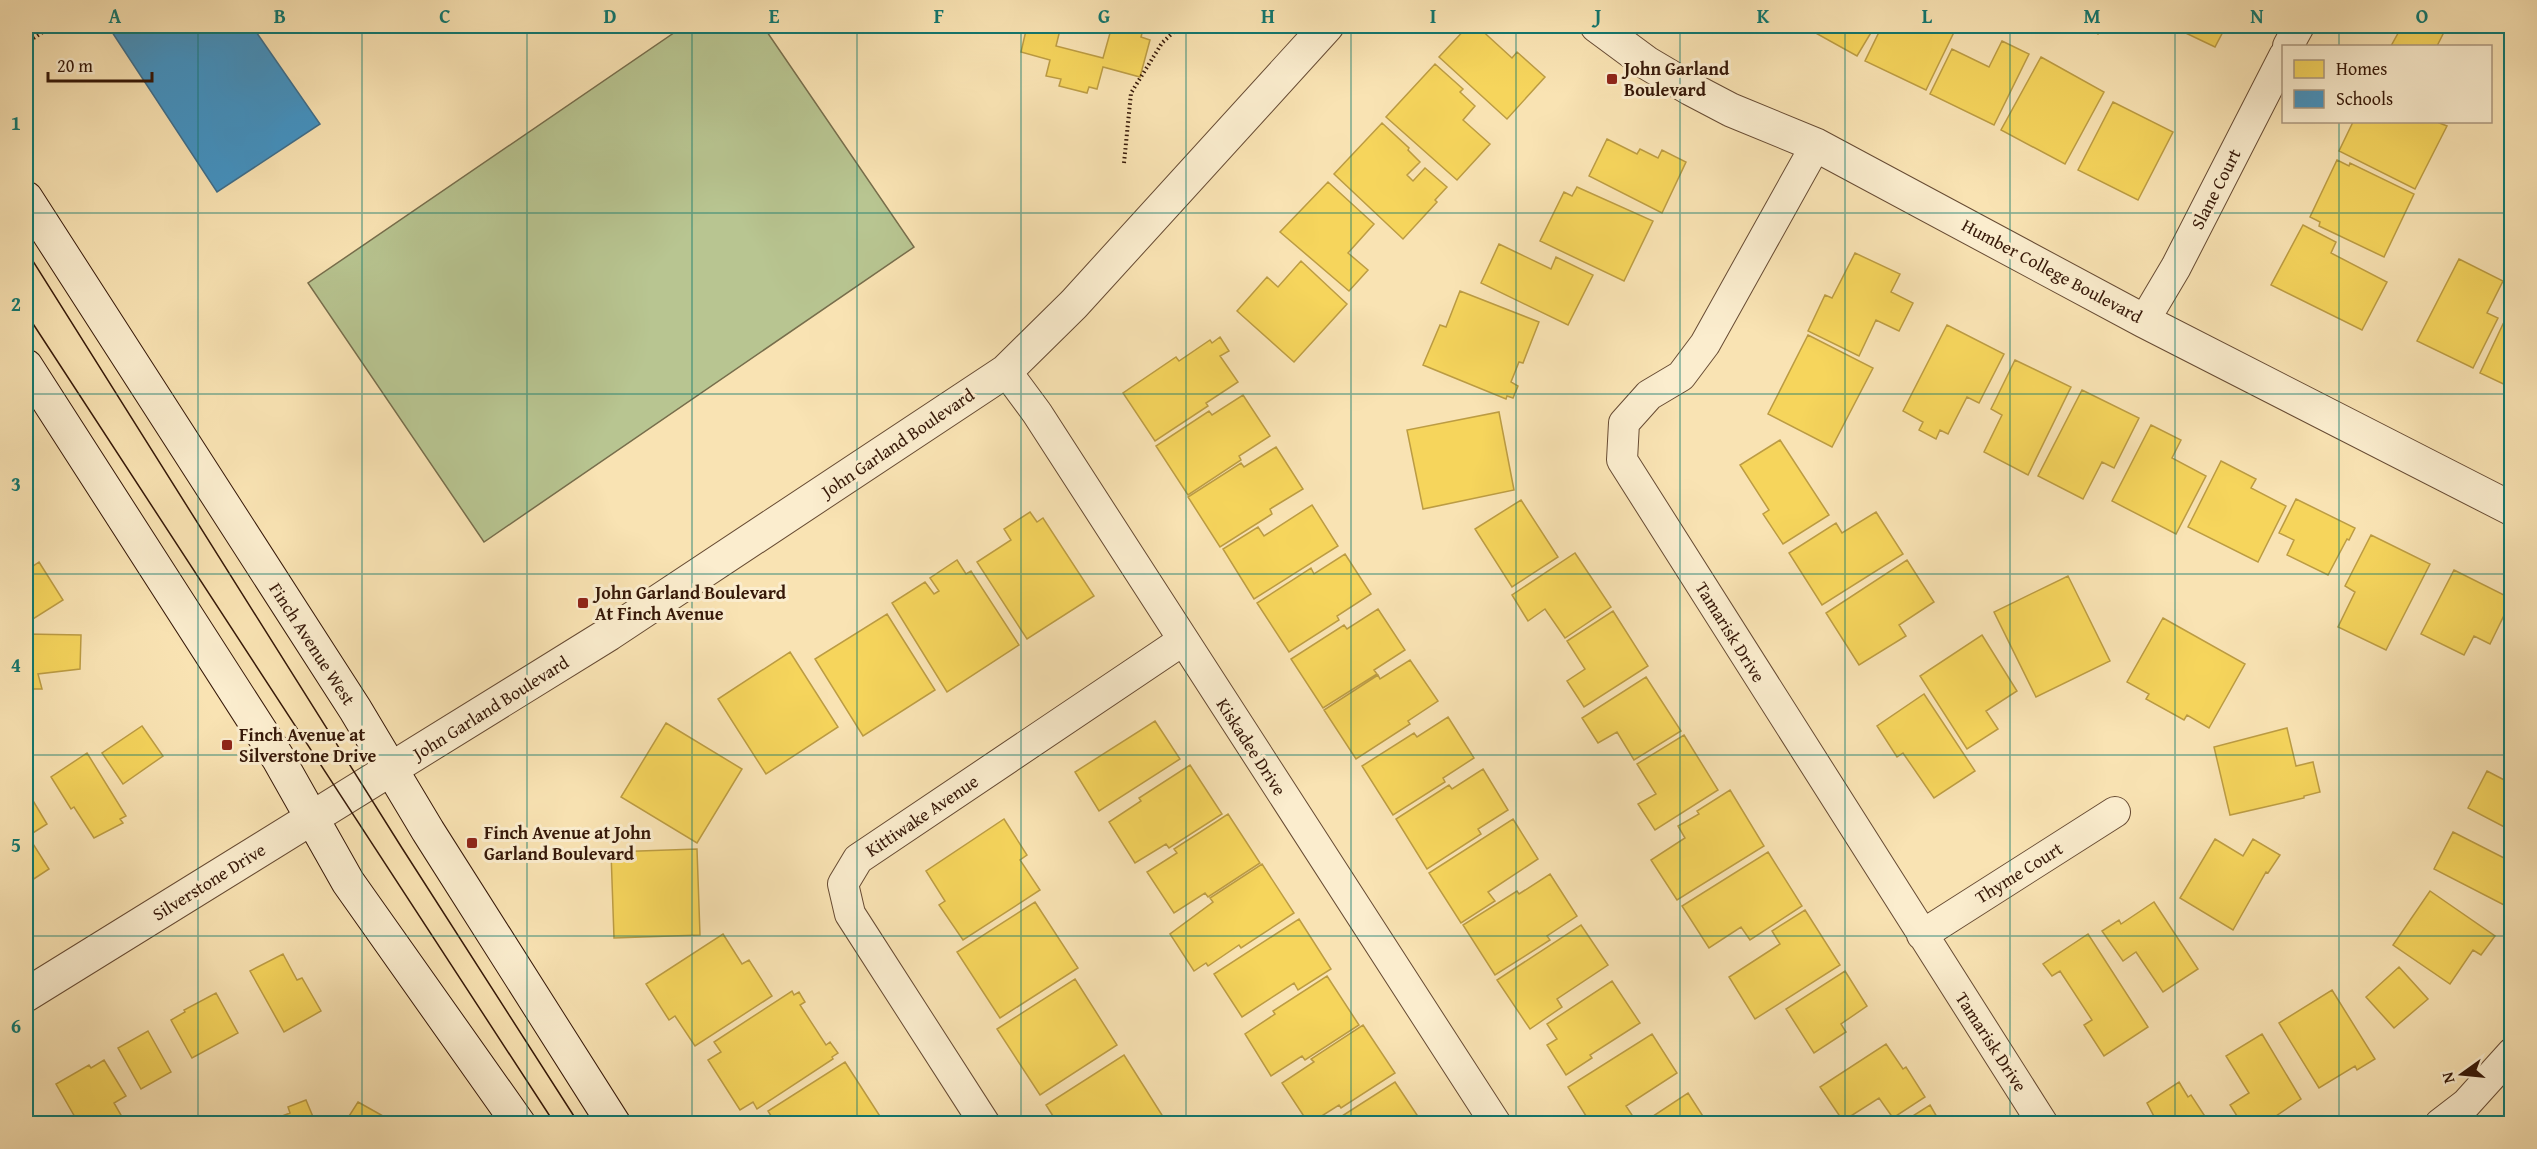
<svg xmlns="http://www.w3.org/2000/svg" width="2537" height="1149" font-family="'Gentium Book Plus',serif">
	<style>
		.green { fill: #b8c591; stroke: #776e4c; stroke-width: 1.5 }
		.homes { fill: #f6d55c; stroke: #bc9c43; stroke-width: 1.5 }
		.schools { fill: #4393c3; stroke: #3f6e8b; stroke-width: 1.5 }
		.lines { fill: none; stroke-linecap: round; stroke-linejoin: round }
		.minor-casing { stroke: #674b33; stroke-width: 32 }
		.tertiary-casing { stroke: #674b33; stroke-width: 35 }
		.secondary-casing { stroke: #361808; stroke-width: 35 }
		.path { stroke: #361808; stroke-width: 4; stroke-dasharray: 1.5 3; stroke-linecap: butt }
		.minor { stroke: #fbedce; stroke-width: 30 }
		.tertiary { stroke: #fbedce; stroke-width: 33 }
		.secondary { stroke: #fbedce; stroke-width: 33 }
		.tram { stroke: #361808; stroke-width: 1.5 }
		.grid { fill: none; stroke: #0f766e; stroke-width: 1.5; stroke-opacity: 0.55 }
		.poi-dot { fill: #8f2418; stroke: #fbedce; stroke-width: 2 }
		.labels { text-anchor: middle; stroke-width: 6; stroke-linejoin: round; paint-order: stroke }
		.poi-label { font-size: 18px; font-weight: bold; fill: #361808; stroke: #fbedce; text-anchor: start }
		.street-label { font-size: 18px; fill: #361808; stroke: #fbedce }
		.neatline { fill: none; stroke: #0f766e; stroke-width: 2 }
		.grid-label { font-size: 20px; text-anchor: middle; font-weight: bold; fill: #0f766e }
	</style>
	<rect width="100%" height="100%" fill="#f9e3b3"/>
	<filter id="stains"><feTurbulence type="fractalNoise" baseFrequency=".00333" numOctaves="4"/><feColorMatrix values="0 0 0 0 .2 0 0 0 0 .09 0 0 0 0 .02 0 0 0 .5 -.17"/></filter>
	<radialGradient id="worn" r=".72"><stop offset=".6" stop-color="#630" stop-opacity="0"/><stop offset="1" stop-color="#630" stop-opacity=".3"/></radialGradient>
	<path class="green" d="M684 26H763L914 247 484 542 308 283Z"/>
	<path class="homes" d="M1027 26H1061L1056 46 1103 58 1112 26H1144L1141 37 1150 40 1140 77 1103 67 1097 89 1089 87 1087 93 1059 86 1061 79 1046 76 1050 60 1021 52Z
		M1468 26H1477L1512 58 1517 52 1545 77 1507 119 1439 57Z
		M1803 26H1875L1857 56Z
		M1882 26 1887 28 1888 26H1957L1926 90 1865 61Z
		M2086 26H2104L2098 34Z
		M2171 26H2226L2215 47Z
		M2402 26H2432L2444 32 2437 46H2391Z
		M2002 41 2029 54 1994 125 1930 94 1952 49 1989 67Z
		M2041 57 2104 92 2065 164 2001 130Z
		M1435 64 1463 89 1460 92 1475 106 1463 120 1490 144 1457 180 1386 117Z
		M2113 102 2173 132 2138 200 2078 170Z
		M2353 122H2437L2447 126 2415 189 2339 151Z
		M1382 123 1409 148 1408 150 1420 162 1407 175 1413 181 1425 168 1447 187 1435 200 1437 202 1403 239 1334 174Z
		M1607 139 1637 154 1640 149 1658 158 1662 150 1686 162 1662 213 1589 176Z
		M2337 160 2349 166 2350 163 2414 194 2384 257 2319 226 2320 222 2310 217Z
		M1328 182 1374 224 1348 253 1368 270 1349 291 1280 232Z
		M1577 187 1653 221 1624 281 1540 241 1564 192 1572 196Z
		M2303 225 2336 242 2331 253 2387 282 2362 330 2271 285Z
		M1499 244 1551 269 1556 257 1593 275 1568 325 1481 283Z
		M1855 253 1900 274 1891 292 1913 303 1899 331 1876 320 1859 356 1808 331 1825 295 1832 298Z
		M2459 259 2503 281 2487 313 2498 318 2473 368 2417 341Z
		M1301 261 1347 304 1294 362 1237 311 1267 277 1278 287Z
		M1460 291 1539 322 1523 363 1519 362 1511 382 1518 386 1513 398 1507 396 1506 399 1423 365 1440 325 1446 327Z
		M2512 313V388L2480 373 2503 324 2505 326Z
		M1947 325 2004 354 1979 403 1967 397 1948 434 1940 430 1936 439 1919 430 1923 422 1903 411Z
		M1808 335 1873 368 1832 447 1768 414Z
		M1220 337 1229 351 1220 356 1238 382 1206 403 1208 406 1155 441 1123 393 1176 357 1179 361 1210 340 1212 343Z
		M2015 360 2071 387 2028 475 1984 452 2002 415 1991 409 1992 407Z
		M2082 390 2139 418 2114 468 2102 462 2083 499 2038 476Z
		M1243 395 1270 436 1239 456 1241 460 1188 495 1156 446 1209 411 1212 415Z
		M1499 412 1514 490 1423 509 1407 430Z
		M2151 425 2181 440 2172 458 2206 476 2176 534 2112 501Z
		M1780 440 1829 515 1783 544 1763 514 1769 510 1740 465Z
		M1276 447 1303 489 1270 509 1272 514 1220 547 1188 497 1241 463 1244 467Z
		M2221 461 2256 479 2251 488 2286 506 2258 562 2188 527Z
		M2296 499 2355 528 2349 540 2347 539 2328 575 2287 555 2294 540 2279 533Z
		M1521 500 1558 557 1512 587 1475 529Z
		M1312 505 1338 546 1254 599 1223 549 1258 527 1264 536Z
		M1030 512 1037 522 1043 518 1094 596 1027 639 977 562 1011 540 1004 529Z
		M1876 512 1903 554 1822 605 1789 553 1836 523 1842 533Z
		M2371 535 2430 564 2386 650 2338 627 2355 592 2345 586Z
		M1575 553 1611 607 1565 638 1545 609 1528 621 1512 595Z
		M1345 554 1371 594 1337 616 1339 620 1289 652 1257 603 1311 568 1314 574Z
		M957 560 966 574 971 571 1019 645 947 692 892 603 925 582 934 594 939 591 930 578Z
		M1907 560 1934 602 1899 625 1906 636 1859 665 1826 613Z
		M39 562 63 600 33 619 26 606V571Z
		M2454 570 2512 599 2490 644 2474 636 2464 655 2421 634Z
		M2068 576 2110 661 2036 697 1994 612Z
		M1378 609 1405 650 1374 670 1377 674 1323 708 1291 659 1344 625 1347 629Z
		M1613 611 1648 666 1584 707 1567 681 1585 669 1567 641Z
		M887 614 935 690 863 736 815 659Z
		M2163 618 2245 664 2209 728 2187 715 2184 720 2146 699 2149 694 2127 682Z
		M26 634 81 635 80 669 38 674 42 689H26Z
		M1982 635 2017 691 1986 711 1998 729 1967 749 1920 676Z
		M790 652 838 727 766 774 718 699Z
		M1410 660 1438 701 1408 721 1410 724 1356 759 1324 710 1378 675 1380 679Z
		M1646 677 1681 731 1634 760 1617 732 1598 743 1582 718Z
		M1924 694 1975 771 1934 798 1903 753 1897 757 1877 726Z
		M1448 717 1474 758 1443 778 1445 782 1393 815 1362 766 1414 733 1417 737Z
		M1155 721 1180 759 1099 811 1075 772Z
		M666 723 742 769 697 843 621 797Z
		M142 726 163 756 123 784 102 753Z
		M2287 728 2296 766 2313 762 2320 792 2304 796V798L2230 815 2214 747Z
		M1684 735 1718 790 1655 830 1638 804 1656 794 1637 764Z
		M87 753 126 816 120 819 123 823 94 838 74 807 71 809 51 777Z
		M1190 765 1222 814 1169 848 1166 844 1135 863 1109 822 1141 801 1139 798Z
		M1483 769 1508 810 1478 829 1481 834 1427 869 1396 819 1449 785 1452 789Z
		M2487 771 2512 784V831L2468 808Z
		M1730 790 1764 846 1677 900 1651 860 1685 838 1678 826 1699 814 1697 811Z
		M32 799 47 824 28 836 49 869 26 884V803Z
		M1228 814 1260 863 1208 897 1205 893 1174 913 1147 872 1177 853 1174 849Z
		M1004 819 1027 855 1020 860 1040 890 963 940 939 905 945 901 926 871Z
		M1513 819 1538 859 1488 892 1495 901 1461 923 1429 873Z
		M2453 832 2512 862V895L2506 906 2434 869Z
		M2215 839 2243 856 2253 839 2280 855 2268 873 2266 872 2233 930 2180 898Z
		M697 849 700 935 614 938 611 852Z
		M1768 852 1802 906 1750 940 1741 927 1709 948 1682 906Z
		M1262 864 1294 913 1241 948 1239 945 1208 966 1206 963 1194 971 1170 934 1213 902 1210 898Z
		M1550 874 1577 916 1547 936 1550 940 1495 975 1463 925 1517 891 1519 894Z
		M2430 891 2495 936 2481 955 2473 950 2450 984 2393 945Z
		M1035 902 1078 968 1000 1018 957 952Z
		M2154 902 2198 969 2163 992 2136 952 2123 961 2102 931 2119 920 2121 924Z
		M1805 910 1840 965 1755 1019 1729 977 1780 944 1772 931Z
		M1299 919 1331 969 1298 990 1294 983 1242 1017 1214 974Z
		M1581 925 1608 965 1557 999 1562 1007 1530 1029 1497 980Z
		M723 934 742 964 749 960 772 996 695 1046 675 1016 669 1020 646 984Z
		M2088 934 2148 1027 2104 1056 2084 1025 2092 1020 2060 971 2052 976 2043 964Z
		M283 954 297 980 302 978 321 1011 284 1032 250 971Z
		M2399 967 2428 999 2394 1028 2366 997Z
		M1845 971 1867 1006 1841 1024 1846 1032 1814 1053 1786 1009Z
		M1327 976 1359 1025 1305 1060 1302 1056 1271 1076 1245 1034 1275 1014 1273 1011Z
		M1075 979 1117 1045 1040 1095 997 1029Z
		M1612 981 1640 1023 1590 1055 1592 1058 1566 1075 1547 1045 1557 1039 1547 1024Z
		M2332 990 2375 1059 2357 1070 2355 1066 2319 1088 2279 1023Z
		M792 991 794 995 799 992 805 1002 800 1005 826 1045 830 1042 838 1053 832 1057 833 1059 757 1109 753 1102 740 1110 708 1060 721 1052 714 1042Z
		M216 993 238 1033 192 1058 171 1020 185 1012 184 1010Z
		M1363 1025 1395 1073 1341 1108 1339 1105 1309 1124 1282 1083 1314 1062 1311 1059Z
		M148 1031 171 1072 141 1089 118 1048Z
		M1652 1034 1677 1073 1626 1106 1632 1115 1619 1124H1591L1568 1087Z
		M2262 1034 2301 1099 2264 1124H2242L2230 1105 2249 1093 2226 1056Z
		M1886 1044 1903 1069 1906 1067 1925 1097 1893 1118 1879 1098 1843 1121 1820 1087Z
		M1124 1055 1167 1123 1058 1124 1046 1105Z
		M104 1060 126 1096 114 1103 125 1122 79 1124 56 1084 89 1065 91 1068Z
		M845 1062 885 1124H776L768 1111Z
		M1395 1082 1423 1124H1339L1345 1120 1342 1116Z
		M2179 1082 2188 1097 2191 1095 2210 1124H2158L2147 1103Z
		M1688 1093 1708 1124H1641Z
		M306 1100 316 1124H279L277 1118 290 1113 288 1107Z
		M358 1102 392 1121 390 1124H344Z
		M1930 1105 1941 1124H1900Z
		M1633 1116 1638 1124H1621Z"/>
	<path class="schools" d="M108 26H252L320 124 217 192Z"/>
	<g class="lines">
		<defs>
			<path id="minor" d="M2288 46 2299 26
				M1816 145 1705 344 1681 376 1649 395 1624 423 1622 460 2043 1124
				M2144 321 2176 267 2284 56
				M1006 371 1037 413 1496 1124
				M1922 935 2115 812
				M985 1124 850 914 843 884 858 859 1182 641
				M2440 1124 2466 1104 2512 1053"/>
			<path id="tertiary" d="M1597 26 1647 63 1691 89 1731 110 1816 145 2144 321 2512 509
				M26 995 609 634 1006 371 1074 304 1327 26"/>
			<path id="secondary" d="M26 198 355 709 428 831 614 1124
				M26 366 278 758 348 882 519 1124"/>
		</defs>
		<use href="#minor" class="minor-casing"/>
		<use href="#tertiary" class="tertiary-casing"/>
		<use href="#secondary" class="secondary-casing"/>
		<path class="path" d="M26 43 52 26
			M1124 163 1131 93 1162 43 1180 26"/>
		<use href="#minor" class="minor"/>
		<use href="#tertiary" class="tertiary"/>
		<use href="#secondary" class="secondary"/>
		<path class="tram" d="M26 250 402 848 579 1124
			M26 313 555 1124"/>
	</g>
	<path class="grid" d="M198 26V1124M362 26V1124M527 26V1124M692 26V1124M857 26V1124M1021 26V1124M1186 26V1124M1351 26V1124M1516 26V1124M1680 26V1124M1845 26V1124M2010 26V1124M2175 26V1124M2339 26V46M2339 122V1124M26 213H2512M26 394H2512M26 574H2512M26 755H2512M26 936H2512"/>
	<g class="poi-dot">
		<rect x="1606" y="73" width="12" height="12" rx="3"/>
		<rect x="577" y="597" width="12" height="12" rx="3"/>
		<rect x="221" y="739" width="12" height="12" rx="3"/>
		<rect x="466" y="837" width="12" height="12" rx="3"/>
	</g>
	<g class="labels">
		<g class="poi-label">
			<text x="1624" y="75">John Garland<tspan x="1624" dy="21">Boulevard</tspan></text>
			<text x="595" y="599">John Garland Boulevard<tspan x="595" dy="21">At Finch Avenue</tspan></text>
			<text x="239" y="741">Finch Avenue at<tspan x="239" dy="21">Silverstone Drive</tspan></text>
			<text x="484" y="839">Finch Avenue at John<tspan x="484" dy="21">Garland Boulevard</tspan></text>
		</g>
		<g class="street-label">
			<text transform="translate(2216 189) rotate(-63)" y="6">Slane Court</text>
			<text transform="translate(2052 271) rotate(28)" y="6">Humber College Boulevard</text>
			<text transform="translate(898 443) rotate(-34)" y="6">John Garland Boulevard</text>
			<text transform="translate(1730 632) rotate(58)" y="6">Tamarisk Drive</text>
			<text transform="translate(312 644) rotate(57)" y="6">Finch Avenue West</text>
			<text transform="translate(491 708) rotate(-32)" y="6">John Garland Boulevard</text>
			<text transform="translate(1251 747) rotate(57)" y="6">Kiskadee Drive</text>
			<text transform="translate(922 816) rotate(-34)" y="6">Kittiwake Avenue</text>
			<text transform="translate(2019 873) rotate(-32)" y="6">Thyme Court</text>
			<text transform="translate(209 882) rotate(-32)" y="6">Silverstone Drive</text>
			<text transform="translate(1991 1042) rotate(57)" y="6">Tamarisk Drive</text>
		</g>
	</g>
	<rect width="2537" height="1149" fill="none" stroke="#f9e3b3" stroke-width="66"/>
	<rect x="2282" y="45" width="210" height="78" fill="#fbedce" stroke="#ac987f" stroke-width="1.5"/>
	<rect x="2294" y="60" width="30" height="18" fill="#f6d55c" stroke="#ac987f" stroke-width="1.5"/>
	<text x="2336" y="75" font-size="18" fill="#361808">Homes</text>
	<rect x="2294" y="90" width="30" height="18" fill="#4393c3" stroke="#ac987f" stroke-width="1.5"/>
	<text x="2336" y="105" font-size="18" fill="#361808">Schools</text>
	<g transform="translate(2462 1074) rotate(255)" stroke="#fbedce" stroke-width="4.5" paint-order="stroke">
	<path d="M0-4.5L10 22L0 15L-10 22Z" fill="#361808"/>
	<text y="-9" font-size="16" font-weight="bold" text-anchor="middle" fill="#361808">N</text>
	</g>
	<path d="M48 72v9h104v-9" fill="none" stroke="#361808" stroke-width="3"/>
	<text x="57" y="72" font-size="18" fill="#361808" stroke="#fbedce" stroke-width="4.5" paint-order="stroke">20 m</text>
	<rect x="33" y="33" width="2471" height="1083" class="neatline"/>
	<g class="grid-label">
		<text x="115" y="23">A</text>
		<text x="280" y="23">B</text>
		<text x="445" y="23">C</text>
		<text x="610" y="23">D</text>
		<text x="774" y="23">E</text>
		<text x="939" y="23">F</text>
		<text x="1104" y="23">G</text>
		<text x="1268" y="23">H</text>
		<text x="1433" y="23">I</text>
		<text x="1598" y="23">J</text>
		<text x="1763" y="23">K</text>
		<text x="1927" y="23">L</text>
		<text x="2092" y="23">M</text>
		<text x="2257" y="23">N</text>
		<text x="2422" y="23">O</text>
		<text x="16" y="130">1</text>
		<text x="16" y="311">2</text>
		<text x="16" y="491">3</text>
		<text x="16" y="672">4</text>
		<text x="16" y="852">5</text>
		<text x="16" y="1033">6</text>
	</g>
	<rect width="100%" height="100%" filter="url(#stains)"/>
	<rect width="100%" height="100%" fill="url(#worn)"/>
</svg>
